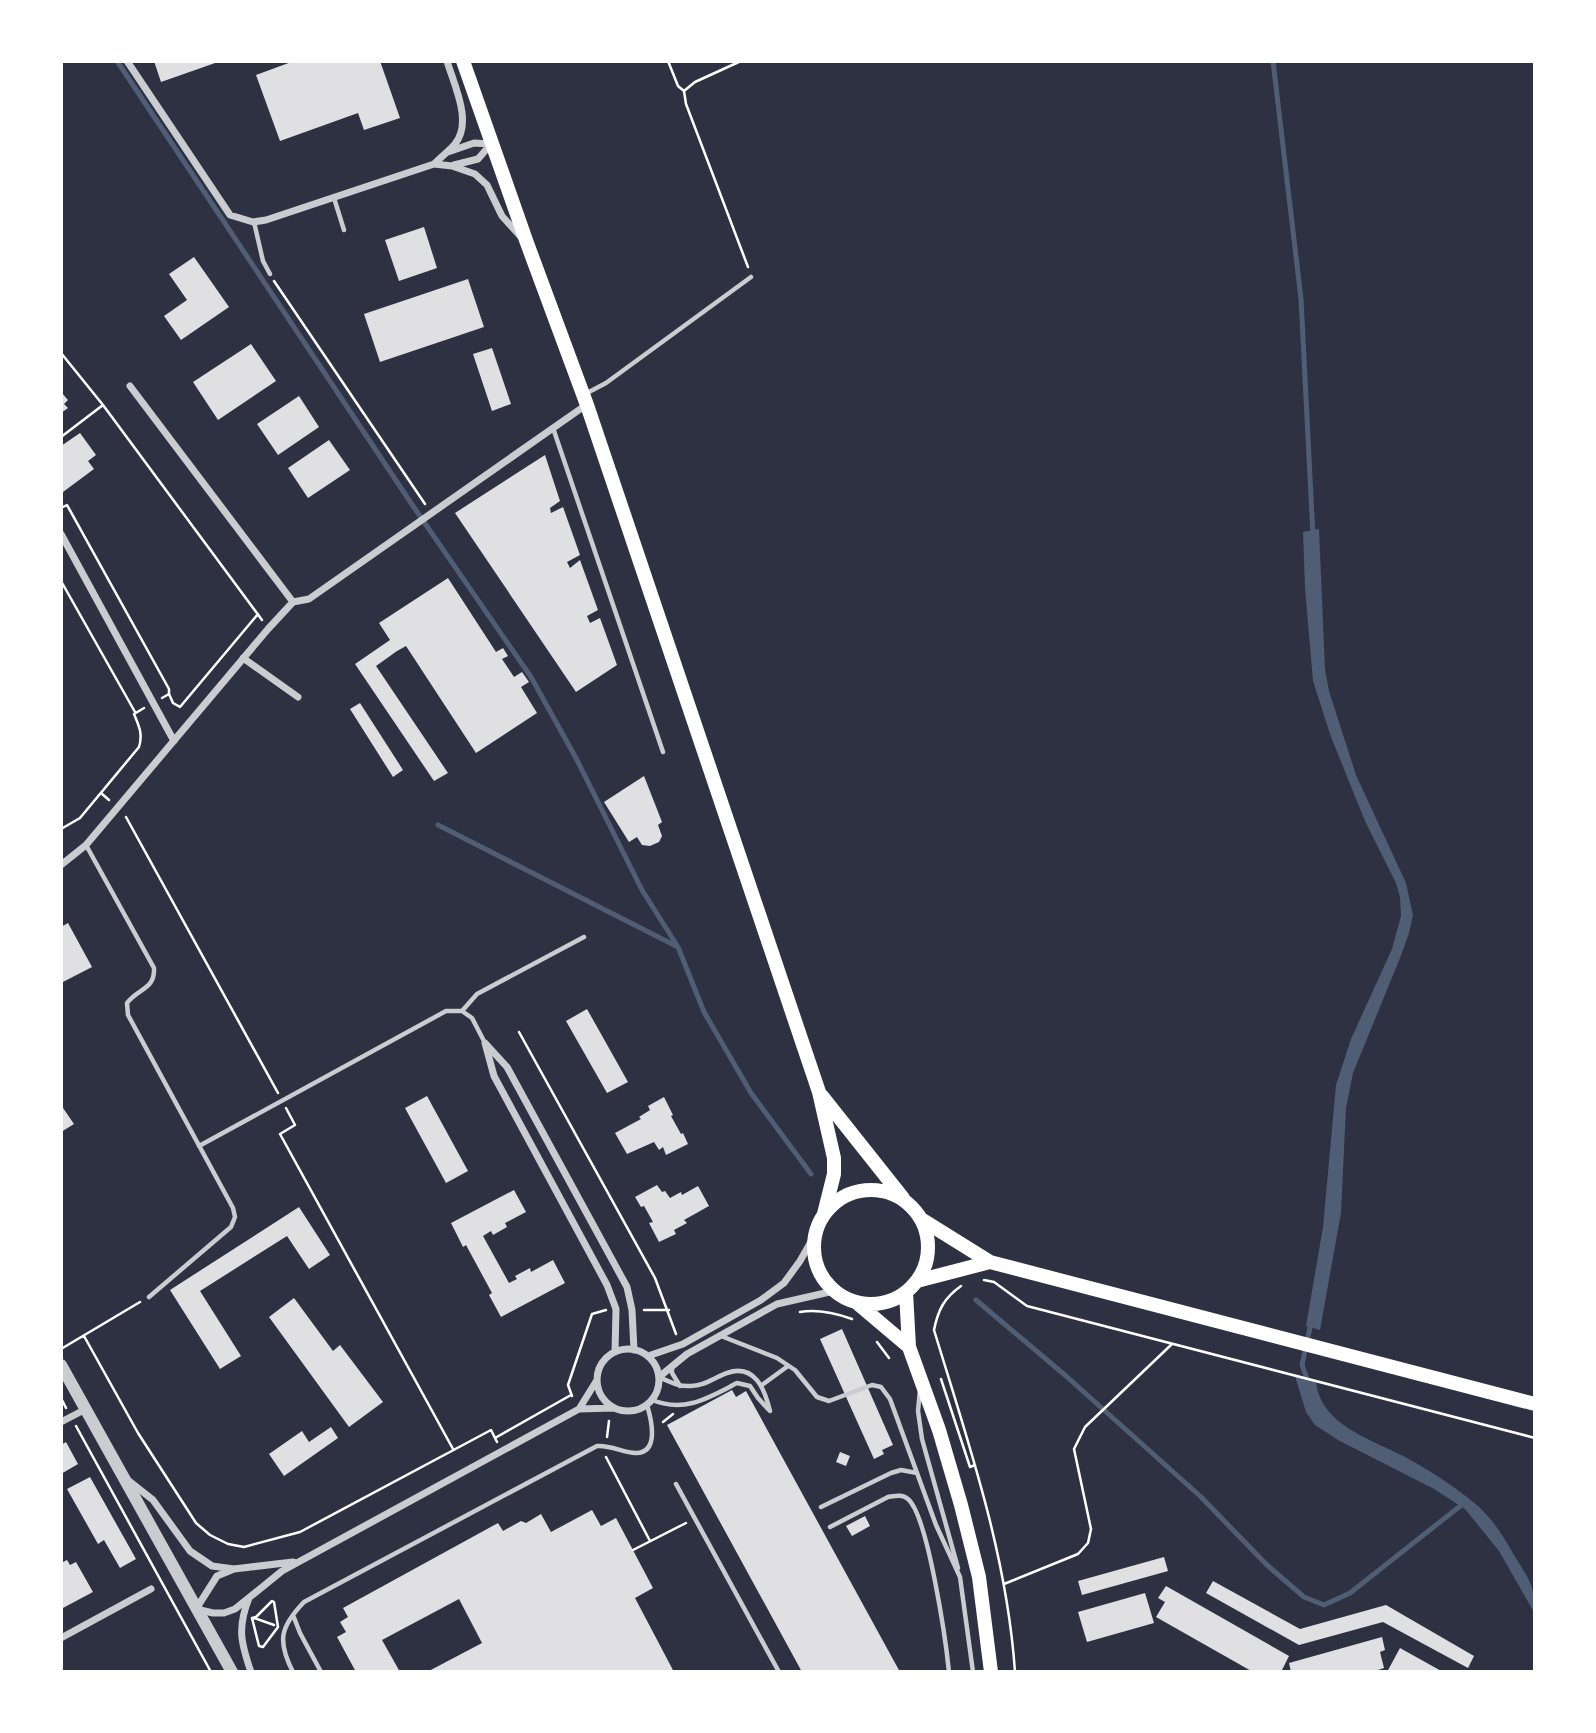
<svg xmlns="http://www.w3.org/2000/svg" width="1596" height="1733" font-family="'IBM Plex Sans',sans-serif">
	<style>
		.water { fill: #4f5d75 }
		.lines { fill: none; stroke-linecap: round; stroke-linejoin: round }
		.stream { stroke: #4f5d75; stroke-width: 5 }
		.building { fill: #e0e0e3 }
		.path { stroke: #fff; stroke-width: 2.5 }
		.service { stroke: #caccd0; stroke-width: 4.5 }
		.minor { stroke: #caccd0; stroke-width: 7 }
		.tertiary { stroke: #caccd0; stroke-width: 12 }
		.secondary { stroke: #fff; stroke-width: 14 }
	</style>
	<rect width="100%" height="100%" fill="#2d3142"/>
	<path class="water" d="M1319 529 1325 669 1329 691 1356 775 1406 883 1413 915 1409 933 1400 958 1353 1073 1346 1108 1341 1213 1320 1330 1306 1326 1323 1227 1336 1085 1351 1039 1392 949 1401 916 1400 897 1396 883 1365 821 1331 737 1313 681 1305 588 1303 532Z
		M1295 1376 1316 1381C1320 1425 1371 1439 1405 1457 1428 1469 1452 1485 1472 1501 1491 1516 1502 1534 1514 1555 1529 1580 1535 1584 1535 1614L1499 1551 1465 1509 1434 1489 1338 1440 1315 1425 1306 1412Z"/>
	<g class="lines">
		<path class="stream" d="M117 61 413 506 531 677 577 760 642 890 678 947 704 1012 751 1093 811 1174
			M1273 61 1301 299 1313 536
			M438 825 676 946
			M976 1300 1066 1376 1200 1496 1267 1565 1304 1597 1324 1605 1350 1593 1464 1503
			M1309 1384 1302 1365 1311 1323"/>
	</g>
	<path class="building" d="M154 61H218V62L161 82Z
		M294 61H380L400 118 364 130 358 113 280 141 256 75Z
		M424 227 437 268 399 281 385 240Z
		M194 257 229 307 181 340 164 316 187 300 169 274Z
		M468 279 484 327 380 362 364 314Z
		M251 344 276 381 218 420 193 382Z
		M492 348 511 404 492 411 473 354Z
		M61 392 68 400 64 404 68 408 61 413Z
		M299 396 319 427 278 455 257 424Z
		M80 433 96 455 88 461 94 469 63 492 61 489V446Z
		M329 440 350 470 308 498 288 468Z
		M545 455 560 501 550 508 551 513 563 507 580 555 567 562 570 568 580 560 598 610 587 616 590 623 600 618 617 665 576 692 455 513Z
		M448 578 496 652 503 648 508 656 502 659 514 677 522 672 529 682 521 687 537 713 476 753 406 646 397 651 376 666 448 773 434 781 355 664 390 640 379 623Z
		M360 703 403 770 393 777 350 709Z
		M644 776 662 822 658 825 662 836 659 842 650 846 642 845 637 837 629 842 604 802Z
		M68 923 92 967 61 983V927Z
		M587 1009 628 1082 607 1093 566 1021Z
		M427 1096 468 1171 446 1183 405 1108Z
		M664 1097 673 1115 671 1116 681 1134 683 1133 688 1144 666 1155 663 1147 659 1150 654 1142 627 1154 615 1133 641 1119 639 1117 650 1110 648 1106Z
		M61 1105 74 1124 61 1132Z
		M657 1185 662 1192 665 1191 670 1198 681 1192 682 1195 698 1186 709 1206 684 1220 687 1223 674 1230 676 1234 659 1242 649 1223 653 1222 644 1206 641 1207 635 1197Z
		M514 1190 526 1212 505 1223 507 1227 493 1235 491 1231 483 1236 509 1283 517 1279 515 1276 530 1268 531 1272 553 1260 565 1283 501 1317 489 1295 492 1293 466 1245 463 1247 451 1223Z
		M299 1207 330 1255 309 1269 287 1236 200 1291 241 1356 220 1369 170 1290Z
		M294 1298 333 1351 340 1345 383 1402 349 1427 269 1317Z
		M842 1329 893 1445 882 1450 884 1454 874 1459 820 1339Z
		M732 1390 736 1397 746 1391 900 1672H802L667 1425Z
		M331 1427 338 1438 284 1476 269 1454 302 1431 309 1442Z
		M66 1442 78 1464 61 1474V1445Z
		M840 1452 850 1456 846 1466 836 1462Z
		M90 1477 136 1559 120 1568 104 1540 98 1544 67 1489Z
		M592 1510 601 1526 616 1518 653 1588 635 1598 674 1672H427L482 1643 459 1599 382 1640 400 1672H356L337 1637 346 1632 340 1622 348 1617 343 1608 498 1523 503 1531 521 1521 526 1523 541 1514 551 1532Z
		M865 1516 870 1526 852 1536 846 1526Z
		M1164 1557 1168 1571 1082 1595 1078 1581Z
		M67 1560 70 1565 76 1562 93 1592 61 1609V1563Z
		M1213 1581 1300 1629 1386 1605 1474 1656 1468 1668 1383 1622 1299 1645 1206 1593Z
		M1166 1586 1289 1656 1281 1672H1253L1156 1617 1165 1602 1158 1598Z
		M1145 1593 1154 1623 1087 1642 1078 1612Z
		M1382 1637 1385 1650 1380 1652 1384 1668 1372 1672H1291L1289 1663Z
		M1400 1648 1443 1672H1387Z"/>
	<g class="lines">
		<path class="path" d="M668 61 678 86 684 91
			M741 61 695 82 684 91 686 104 748 267
			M274 281 425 504
			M61 353 103 405 262 620
			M61 437 103 405
			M61 508 67 505 169 689V694
			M61 581 135 712
			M162 698 169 694 173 703 180 707 258 614
			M101 793 109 800
			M126 817 278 1093
			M61 829 80 818 139 747C143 734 139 726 134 714L144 708
			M519 1032 655 1278 676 1334
			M286 1108 295 1125 280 1134 453 1449
			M984 1280 994 1282 1027 1306 1535 1438
			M961 1286C944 1298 938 1310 934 1330 968 1442 1007 1554 1015 1672
			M644 1310H669
			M800 1312C818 1309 835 1313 852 1319
			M84 1336 138 1433 196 1523 210 1535 228 1544 244 1547 300 1532 491 1430 497 1442
			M877 1342 889 1358
			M61 1349 140 1302
			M941 1379 970 1467 975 1465
			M572 1396 568 1385 592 1314 606 1310
			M61 1398 66 1408
			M663 1422 673 1414
			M76 1426 211 1672
			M607 1437 609 1421
			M495 1438 571 1395
			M606 1457 650 1541
			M633 1550 686 1523
			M1004 1584 1078 1554 1088 1543 1091 1529 1074 1449 1085 1427 1172 1344
			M272 1601 274 1602 278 1627 263 1647 259 1646 252 1618 256 1617Z
			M254 1618 274 1625"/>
		<path class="service" d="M334 198 344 230
			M254 222 263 261 270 274
			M587 393 606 383 751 277
			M553 428 663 752
			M86 845 154 968C155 990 138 988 127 1003L128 1015 233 1208 235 1217 231 1227 149 1297
			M462 1011 477 994 584 937
			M462 1011 472 1018 485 1043
			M199 1146 446 1011H462
			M721 1336 777 1358 795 1370 817 1397 829 1401 872 1385 881 1387 890 1399 936 1525 960 1577
			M672 1366V1373L680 1386
			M659 1377C670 1382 679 1387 691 1386 705 1386 715 1377 727 1373 755 1363 765 1390 770 1411
			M762 1385 788 1366
			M920 1390 918 1411 922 1439 958 1568
			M652 1400C685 1413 708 1398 737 1383L750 1386 758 1398 769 1410
			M676 1484 779 1672
			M821 1507 891 1473 901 1470 917 1473
			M830 1527 888 1497C895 1496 902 1494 908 1499 928 1516 946 1642 949 1672
			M960 1577 973 1672
			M293 1615 300 1633 321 1672
			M293 1672C277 1641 280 1627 304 1602L597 1446C612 1445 623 1453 636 1453 660 1453 651 1418 647 1405"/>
		<path class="minor" d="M127 61 230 215 253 222 266 220 434 164 452 166 475 174 487 185 502 216 521 237
			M448 152 474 143 491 144
			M434 164C441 157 449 151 455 144 473 122 454 85 447 61
			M454 165 478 159 491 144
			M130 386 293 602
			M61 534 174 741
			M243 658 298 697
			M61 865 86 845 268 629 293 602 309 599 586 405
			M597 1380a31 31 0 1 1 62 0a31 31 0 1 1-62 0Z
			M615 1352 616 1309 607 1285 494 1076 485 1043 507 1067 627 1287 632 1310 634 1350
			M648 1356 683 1344 761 1300 784 1283 800 1261 816 1233
			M659 1377 687 1354 777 1304 834 1291
			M579 1409 597 1380
			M61 1422 86 1409
			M129 1481 153 1500 190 1551 212 1566 234 1569 293 1562
			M234 1569 217 1576 196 1609 213 1613H224L235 1609 282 1571 579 1409 614 1408
			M249 1598C237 1628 241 1643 251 1672
			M61 1638 151 1589"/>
		<path class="tertiary" d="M61 1365 232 1672"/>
		<path class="secondary" d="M463 61 527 243 587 405 819 1092 834 1158V1174L824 1214
			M822 1096 903 1198
			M814 1247a57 57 0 1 1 114 0a57 57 0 1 1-114 0Z
			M921 1219 990 1262 1535 1404
			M917 1281 990 1262
			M906 1292 909 1347 939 1430 961 1505 979 1577 991 1672
			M857 1303 909 1347"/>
	</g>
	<rect width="1596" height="1733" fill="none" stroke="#ffffff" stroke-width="126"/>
</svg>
